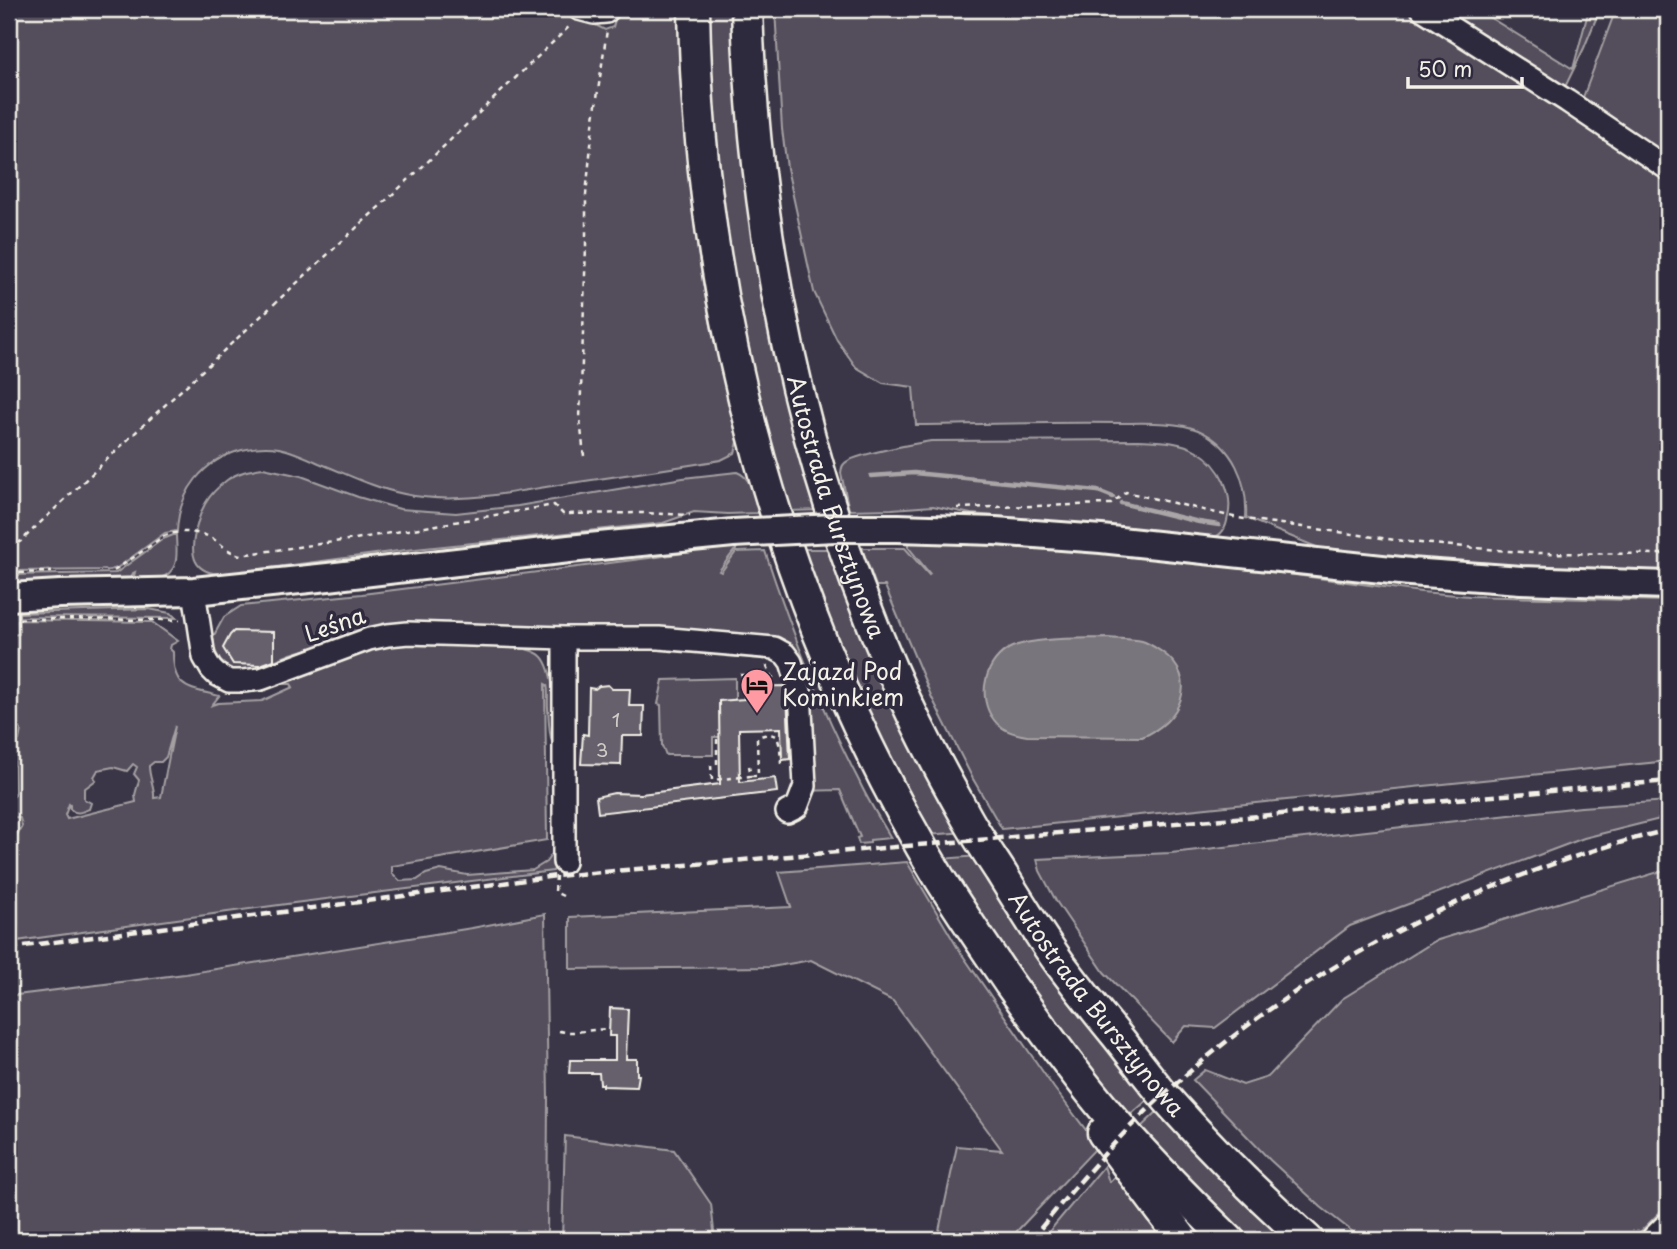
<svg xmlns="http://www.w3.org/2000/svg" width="1677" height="1249" font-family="'Playpen Sans',sans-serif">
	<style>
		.built { fill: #484352 }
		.green { fill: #534e5c; stroke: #a4a0a2; stroke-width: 2; fill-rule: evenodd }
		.water { fill: #78747b; stroke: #aaa6a7; stroke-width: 2 }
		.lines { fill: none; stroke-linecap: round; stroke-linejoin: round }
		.stream { stroke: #aaa6a7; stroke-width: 4.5 }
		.building { fill: #65616c; stroke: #f4f1e8; stroke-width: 2 }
		.minor-casing { stroke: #f4f1e8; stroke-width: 26 }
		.major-casing { stroke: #f4f1e8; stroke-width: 32 }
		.highway-casing { stroke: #f4f1e8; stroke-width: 35 }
		.path { stroke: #f4f1e8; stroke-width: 2.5; stroke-dasharray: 5 5; stroke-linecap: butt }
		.minor { stroke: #2f2a3d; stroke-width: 21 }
		.major { stroke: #2f2a3d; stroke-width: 26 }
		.highway { stroke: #2f2a3d; stroke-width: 30 }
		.rail { stroke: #f4f1e8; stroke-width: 4.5; stroke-dasharray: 10 5; stroke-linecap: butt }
		.major-bridge-casing { stroke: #f4f1e8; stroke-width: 32; stroke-linecap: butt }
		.major-bridge { stroke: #2f2a3d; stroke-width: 26 }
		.labels { text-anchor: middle; stroke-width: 7; stroke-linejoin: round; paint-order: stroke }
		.number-label { font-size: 19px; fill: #d0cdc9 }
		.street-label { font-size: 23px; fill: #f4f1e8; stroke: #2f2a3d }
		.poi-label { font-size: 23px; fill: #f4f1e8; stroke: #2f2a3d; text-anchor: start }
	</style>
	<rect width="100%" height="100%" fill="#3b3647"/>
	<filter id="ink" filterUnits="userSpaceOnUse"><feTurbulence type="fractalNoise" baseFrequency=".0143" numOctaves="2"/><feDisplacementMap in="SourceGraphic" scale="14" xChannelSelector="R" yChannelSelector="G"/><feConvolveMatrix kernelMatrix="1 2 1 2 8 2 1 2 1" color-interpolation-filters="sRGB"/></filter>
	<g filter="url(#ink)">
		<path class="built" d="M9 621H12L18 934 9 936Z"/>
		<path class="green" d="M9 9H564L605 30 613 27 618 9H678C680 94 687 180 700 264 709 324 724 383 738 442L735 453 721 460C667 469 612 477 558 485 507 493 455 505 404 494 374 488 347 474 319 463 306 457 293 451 279 448 267 446 254 447 242 450 203 460 179 491 177 531L165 533 117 568 110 570 9 571Z
			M705 9H737L822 510 787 511 743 349 715 179Z
			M775 9H1426L1668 174V571L1521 567 1457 563 1380 555 1331 553 1246 518C1248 481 1234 446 1198 430 1176 421 1143 423 1119 423 1051 422 983 424 916 425L913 387 883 383 856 367 837 340 814 292 787 168 782 129Z
			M1438 9H1476L1573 69 1589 9H1600L1584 48 1564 89Z
			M1616 9H1668V157L1582 100Z
			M1139 440C1159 441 1180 441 1197 451 1221 465 1235 495 1227 521 1225 531 1219 537 1209 539L1028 519 971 514 933 506 892 509 849 510 841 473C842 468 841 466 845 463 852 455 918 443 931 441Z
			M263 468 301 476 358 497 400 509 456 513 518 506 683 478 737 472C753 478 754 498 758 513L728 514 694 512 663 523 406 550 224 574C193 574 189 555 196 529 198 521 201 511 205 504 210 495 219 486 227 480 238 472 250 470 263 468Z
			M176 534C176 543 178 556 175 564 169 582 148 580 133 580L135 572 133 573 131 580 9 583V575L116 573 163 539Z
			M908 541 972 543 974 545 976 543 1039 547 1042 548 1043 547 1237 567 1421 592 1469 596 1668 601V761L1002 829 973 779 932 698 885 586H876L862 548H905L929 575 930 574 908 547Z
			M736 545V550L734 551 719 571 721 572 736 552 765 551C791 630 821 708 859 781 868 801 880 819 891 838L870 840V843L859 844 857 838 860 837 840 790 800 791 802 677 789 644 719 633 384 626 291 654 254 669 236 672 228 669 220 660 214 649 213 637 224 617 241 606 362 594 657 557Z
			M799 549H834L966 832 927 835 855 691 861 688 855 689 823 610 828 607 822 609Z
			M149 609 170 613 177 618 19 617V613Z
			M18 620 152 622 178 641 171 645 170 649 173 652C173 690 188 688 219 696L212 705 218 703 262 701 293 687 291 684H283L322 664 382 644 425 640 526 649C532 651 537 652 541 656 557 671 556 731 557 754 549 740 549 723 548 708 547 700 549 693 547 685L545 684 547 840 392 866V873L400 881 417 880 426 874 441 870 467 875 533 870 546 862 554 851 558 862 553 871 294 903 9 942V932L15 931 18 926 16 837 22 826 20 818 9 816V797H13L15 795 14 742 19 740 21 730 18 727 14 728V686L13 684H10L9 648 12 635 19 634ZM175 726 161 797 154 798C155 787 149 778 149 766L154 762H161L166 757ZM133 764 137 767 134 774 139 780 135 795 136 802 67 819 65 815 69 804 70 805V809C76 815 82 812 89 809L91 803 84 799V789L96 780 94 777 98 770 113 767 127 771Z
			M735 678V701L720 737H713V755H666L662 746 661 705 658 704 663 680Z
			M1668 801V817L1584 838 1350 926 1215 1028 1186 1026 1172 1042 1104 972 1056 901 1040 871 1037 859 1171 853 1581 807Z
			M980 856 1153 1095 1127 1118 1082 1065 939 859Z
			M907 862 959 950 1054 1088 1098 1146 1017 1231 1011 1240H937L957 1146 1002 1150 893 1001 811 960 771 967 570 969V917L791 907 779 872Z
			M1668 869V1204L1632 1240H1363L1321 1207 1270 1160 1193 1080 1205 1070 1243 1085 1268 1077 1342 999 1435 941Z
			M545 914 548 1099 547 1240H9V996L185 974 472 928Z
			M1161 1108 1293 1240H1243L1138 1130Z
			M565 1136 674 1150 711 1204 715 1240H562Z
			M1104 1166 1109 1182 1120 1171 1171 1240H1042Z"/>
		<path class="water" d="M1109 638C1119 639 1132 639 1142 641 1149 643 1156 648 1162 652 1201 679 1180 722 1142 737L1027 736C1015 734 1002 731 994 720 976 697 985 659 1012 647 1037 637 1081 639 1109 638Z"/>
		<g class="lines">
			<path class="stream" d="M871 476 914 473 1098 491 1113 497
				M1121 503 1199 522 1219 525"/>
		</g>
		<path class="building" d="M234 631 274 632V660L260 665 233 664 223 648 230 635Z
			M608 685 612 689H630L629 706H644L643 736H622L621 765 581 764 583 734 588 735 589 688 595 689 599 686Z
			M785 686 787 693 790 759 782 760 781 728 739 729 740 782 775 778 777 792 598 813 596 797 614 793 641 794 720 784 719 701 744 699V687Z
			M610 1008 628 1009 626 1059H637V1075H639L637 1087 603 1086V1084H600L599 1073H569L570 1060H615V1036H609Z"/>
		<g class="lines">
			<defs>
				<path id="minor" d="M579 9 594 13 606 12 609 9
					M1422 9 1567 101 1668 169
					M194 591 204 657 211 669 216 674 229 681H243L261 679 369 639 388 635 408 633 564 638H659L774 648 785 654 791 662 800 691 805 786 797 807 787 812
					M564 862V638"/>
				<path id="major" d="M898 528 995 531 1101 539 1410 572 1521 580 1668 585
					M9 597 60 594 194 591 328 577 569 549 733 533"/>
				<g id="highway">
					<path d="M694 9C699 313 783 618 940 879 962 914 986 949 1009 983 1040 1026 1071 1069 1105 1110 1144 1156 1186 1198 1229 1240"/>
					<path id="s1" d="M747 9C754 235 800 460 891 668 912 717 937 765 963 811 974 832 987 851 1000 871 1019 902 1039 935 1061 965 1079 989 1098 1013 1117 1036 1136 1060 1154 1085 1174 1107 1216 1154 1261 1198 1308 1240"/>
					<path d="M1103 1133 1183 1240"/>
					<path d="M1657 1240 1668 1229"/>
				</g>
			</defs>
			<use href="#minor" class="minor-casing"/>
			<use href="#major" class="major-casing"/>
			<use href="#highway" class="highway-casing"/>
			<path class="path" d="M584 456 580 419 586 246V195L593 125 607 30
				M957 508 1111 504 1126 492 1238 518 1410 542 1531 553 1668 554
				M9 549 21 541 137 431 420 169 572 24
				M114 571 164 536C178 530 196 531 210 537 221 543 227 552 240 555L355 539 554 505 563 514 642 513 690 515
				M9 573 52 572
				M19 619 180 620
				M740 675H754L775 682 766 664
				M717 739V766
				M711 765 712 780 751 776 749 766
				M751 776H758L757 738C764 734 769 733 777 736L780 747 781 764
				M556 876 555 892 563 896
				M559 1031C577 1034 591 1029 609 1029"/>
			<use href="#minor" class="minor"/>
			<use href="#major" class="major"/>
			<use href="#highway" class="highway"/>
			<path class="rail" d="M9 948 556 876 1668 781
				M1031 1240C1062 1202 1094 1164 1128 1129 1276 980 1466 879 1668 830"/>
			<defs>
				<path id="major-bridge" d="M733 533 835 528H898"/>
			</defs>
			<use href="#major-bridge" class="major-bridge-casing"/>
			<use href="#major-bridge" class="major-bridge"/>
		</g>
	</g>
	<defs>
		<symbol id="hotel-pin" viewBox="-11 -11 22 30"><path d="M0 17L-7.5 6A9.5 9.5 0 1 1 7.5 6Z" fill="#ff9aa2" stroke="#2f2a3d"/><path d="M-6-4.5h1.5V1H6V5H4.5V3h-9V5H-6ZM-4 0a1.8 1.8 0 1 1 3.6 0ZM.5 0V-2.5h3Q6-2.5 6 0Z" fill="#111"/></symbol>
	</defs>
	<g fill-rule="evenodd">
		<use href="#hotel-pin" x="738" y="666" width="38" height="52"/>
	</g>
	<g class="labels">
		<g class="number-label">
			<text x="616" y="727">1</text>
			<text x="602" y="757">3</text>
		</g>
		<g class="street-label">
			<text dy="8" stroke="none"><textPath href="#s1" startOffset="508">Autostrada Bursztynowa</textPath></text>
			<text transform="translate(335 625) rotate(-19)" y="8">Leśna</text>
			<text dy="8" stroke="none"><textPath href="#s1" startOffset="1074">Autostrada Bursztynowa</textPath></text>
		</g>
		<g class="poi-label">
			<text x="782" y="680">Zajazd Pod<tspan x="782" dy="26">Kominkiem</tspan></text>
		</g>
	</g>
	<rect width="1677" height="1249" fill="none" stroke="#2f2a3d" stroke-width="35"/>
	<rect x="18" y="18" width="1642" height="1214" fill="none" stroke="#f4f1e8" stroke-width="2.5" filter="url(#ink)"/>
	<path d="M1408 77v10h114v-10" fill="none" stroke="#f4f1e8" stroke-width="3.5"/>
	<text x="1418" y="77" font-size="21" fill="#f4f1e8" stroke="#2f2a3d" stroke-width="5" paint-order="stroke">50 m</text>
</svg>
